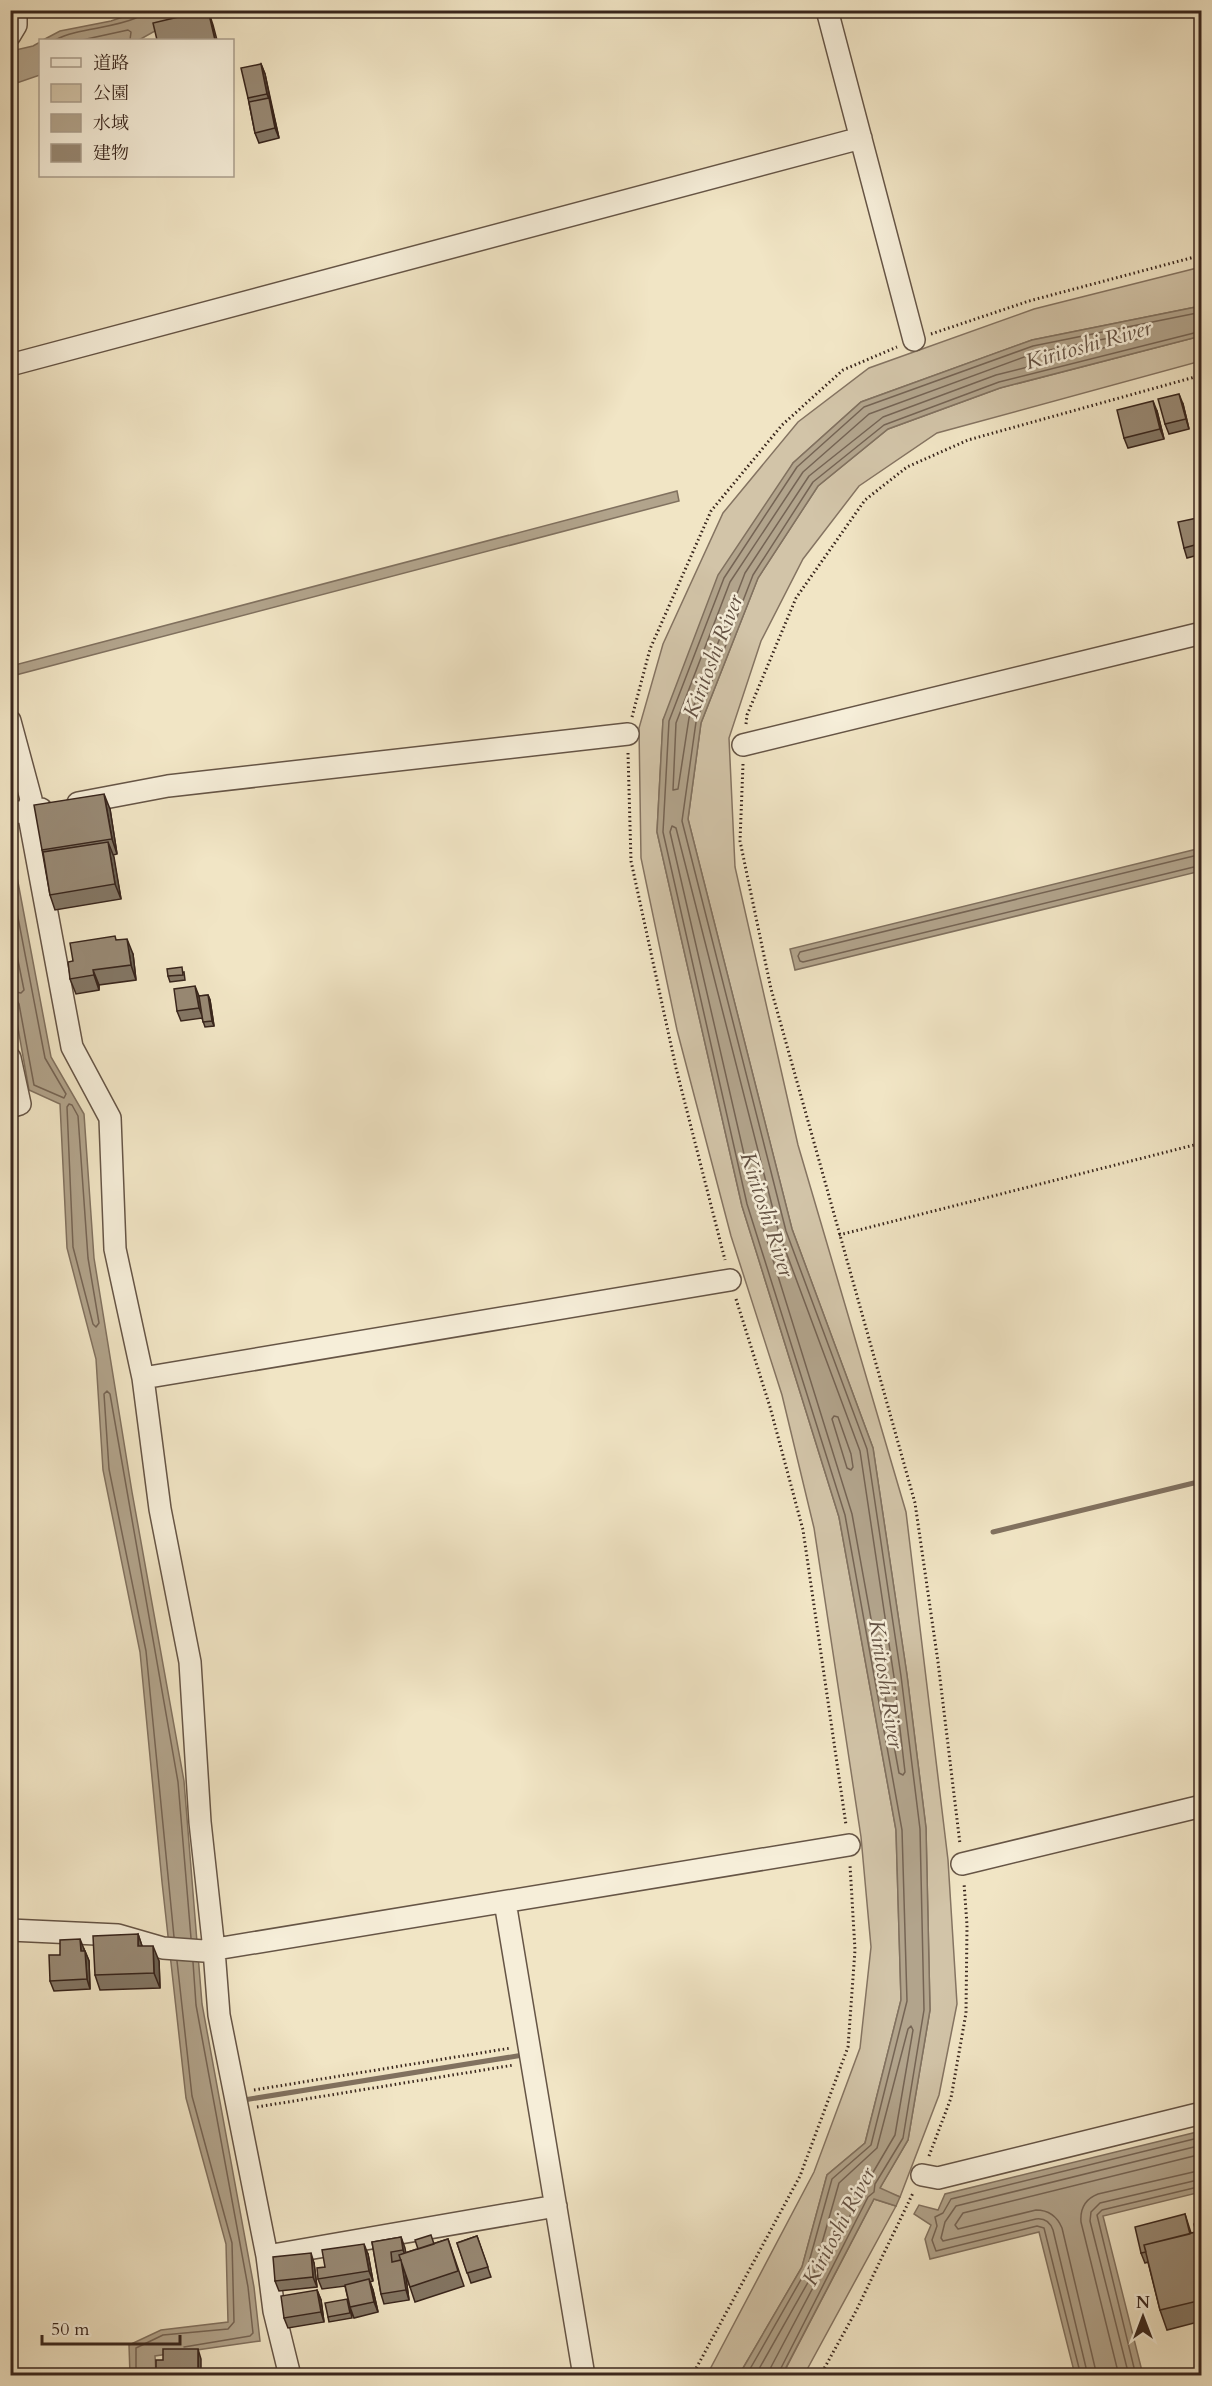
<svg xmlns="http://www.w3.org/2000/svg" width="1212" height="2386" font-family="Cardo,'Noto Serif JP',serif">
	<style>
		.green { fill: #d2c4a8; stroke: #857462; stroke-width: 1.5 }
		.water { fill: #b2a48c; stroke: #81715f; stroke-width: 1.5 }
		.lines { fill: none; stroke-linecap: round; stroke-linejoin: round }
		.shore { stroke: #756454; stroke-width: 1.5 }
		.stream { stroke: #81715f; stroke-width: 5 }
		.minor-casing { stroke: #665546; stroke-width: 24 }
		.path { stroke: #38251c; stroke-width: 3; stroke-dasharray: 1.5 3; stroke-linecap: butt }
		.minor { stroke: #f6eed9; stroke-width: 21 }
		.wall { fill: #837664; stroke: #38251c; stroke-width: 1.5 }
		.shaded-wall { fill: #6a6051; stroke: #38251c; stroke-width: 1.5 }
		.building { fill: #988974; stroke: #38251c; stroke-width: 1.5 }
		.labels { text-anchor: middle; stroke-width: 5; stroke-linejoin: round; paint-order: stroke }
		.water-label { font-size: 22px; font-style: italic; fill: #635143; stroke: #f6eed9 }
	</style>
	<rect width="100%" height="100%" fill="#f1e5c5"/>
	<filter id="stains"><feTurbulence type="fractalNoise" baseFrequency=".00333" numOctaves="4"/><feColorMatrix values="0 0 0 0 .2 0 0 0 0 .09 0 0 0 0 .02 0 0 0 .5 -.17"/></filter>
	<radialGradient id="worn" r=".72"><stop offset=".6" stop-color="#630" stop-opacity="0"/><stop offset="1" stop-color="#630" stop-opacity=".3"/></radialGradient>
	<path class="green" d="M1201 267V306L1032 340 861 402 793 463 663 720 657 832 742 1206 839 1517 896 1830 901 2000 865 2143 827 2175 802 2267 739 2375H707L814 2172 860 2048 871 1947 861 1837 814 1528 782 1395 731 1236 677 1030 641 858 639 728 663 644 723 513 798 422 869 368 1034 309Z
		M1201 336V361L937 433 859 486 803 559 761 641 729 738 735 867 798 1145 906 1512 948 1860 957 2004 939 2095 900 2197 879 2189 908 2140 930 2010 926 1828 907 1675 873 1448 792 1229 688 819 701 723 758 578 818 486 888 429 1000 388Z
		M874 2199 896 2206 804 2375 782 2376Z"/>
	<path class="water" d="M140 11H207L178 18 139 40H43L60 31 111 21Z
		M40 42V75L11 85V51L33 46Z
		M1201 306V336L1000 388 888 429 818 486 758 578 701 723 688 819 792 1229 873 1448 907 1675 926 1828 930 2010 908 2140 880 2188 900 2197 896 2206 874 2199 782 2375H739L802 2267 827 2175 865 2143 901 2000 896 1830 839 1517 742 1206 657 832 663 720 718 575 793 463 861 402 1032 340Z
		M677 491 679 501 12 676 11 666Z
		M10 840 51 1057 84 1114 94 1258 132 1492 184 1781 202 2004 254 2287 260 2341 155 2356 156 2375H130L129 2345 161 2330 228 2322 226 2244 186 2098 162 1882 140 1652 103 1470 96 1359 67 1248 60 1104 29 1090 11 989Z
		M1201 848V871L795 970 790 949Z
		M1201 2131V2192L1103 2216 1143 2375H1075L1039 2232 930 2259 925 2239 931 2225 914 2214 919 2205 938 2210 945 2194Z"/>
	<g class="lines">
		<path class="shore" d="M55 40C78 28 110 29 136 18L139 10
			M82 40 128 30 131 32 130 40
			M1144 331 1147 333 1146 337 996 375 883 417 809 476 745 573 689 718 678 789 673 790 676 723 730 582 803 472 869 414 1035 353Z
			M672 826 676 828 779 1233 860 1451 894 1677 905 1772 903 1775 899 1773 852 1514 755 1202 670 832Z
			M1202 854 800 952 798 956 800 961 803 962 1202 865
			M10 876 45 1058 66 1094 64 1098 34 1085 19 1004 16 999 10 998
			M10 921 24 990 21 993 10 991
			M69 1104 72 1105 78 1116 88 1258 99 1323 96 1327 93 1324 73 1247 67 1107Z
			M834 1416 838 1417 851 1454 853 1467 851 1470 847 1468 832 1419Z
			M174 1937 146 1651 109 1469 104 1394 107 1391 110 1394 178 1782 191 1938
			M911 2026 913 2030 895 2135 868 2181 820 2273 816 2275 814 2271 839 2183 877 2148 908 2029Z
			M184 2347 250 2336 253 2333 248 2287 196 2005 193 1962
			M136 2376V2348L163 2335 228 2329 234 2322 232 2243 192 2096 177 1961
			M746 2376 807 2269 832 2179 871 2145 907 2001 902 1830 845 1515 747 1204 663 832 669 721 724 578 797 467 864 407 1033 346 1202 312
			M755 2376 811 2277 815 2276 817 2280 771 2367 770 2376
			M777 2376 868 2197 874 2192 875 2184 903 2138 924 2010 920 1829 901 1676 867 1449 786 1231 682 821 696 722 753 575 813 482 884 425 999 382 1202 331
			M1081 2376 1044 2228 1037 2226 936 2251 932 2240 937 2226 935 2217 943 2213 951 2199 1202 2137
			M1088 2376 1053 2230C1050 2222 1044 2218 1036 2219L943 2241 941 2238 945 2222 956 2206 1202 2145
			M1097 2376 1062 2228C1057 2216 1049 2210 1036 2210L958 2229 955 2225 963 2213 1202 2154
			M1119 2376 1081 2222C1080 2209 1085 2199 1098 2194L1202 2170
			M1129 2376 1090 2221 1091 2212 1100 2203 1202 2179
			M1136 2376 1097 2215 1102 2210 1202 2186"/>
		<path class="stream" d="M993 1532 1202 1481
			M244 2100 523 2055"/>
		<defs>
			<path id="minor" d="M827 10 914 340
				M10 35 16 25V10
				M10 365 861 138
				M10 721 31 799 28 811 41 809
				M743 745 1202 633
				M78 803 168 786 628 734
				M10 813 28 811 72 1047 110 1118 115 1249 143 1378 160 1509 190 1662 200 1822 214 1950 219 2015 267 2256 274 2311 290 2376
				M10 1058 20 1104 10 1107
				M143 1378 730 1280
				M962 1864 1202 1806
				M505 1902 584 2376
				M10 1930 118 1935 163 1948 204 1951 849 1845
				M922 2175 938 2178 1202 2113
				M267 2256 556 2206"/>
		</defs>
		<use href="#minor" class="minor-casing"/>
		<path class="path" d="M931 334 1029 301 1202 255
			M632 717 650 649 711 511 782 425 843 370 897 347
			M746 724 747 715 796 598 865 500 907 467 968 440 1202 375
			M628 753 631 861 676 1068 725 1260
			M743 764 740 841 771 989 915 1503 938 1662 960 1844
			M839 1235 1202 1143
			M736 1299 770 1407 803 1530 846 1825
			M254 2090 511 2048
			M257 2107 514 2065
			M929 2156 951 2098 966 2013 967 1925 964 1883
			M692 2376 800 2176 848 2047 855 1950 850 1865
			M820 2376 856 2311 913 2193"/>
		<use href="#minor" class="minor"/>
	</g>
	<path class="wall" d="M80 10H109L81 14Z
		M261 64 265 74 279 138 259 143 255 133 248 98Z
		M1183 404 1189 429 1169 434 1165 424Z
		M1157 411 1164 439 1128 448 1124 438Z
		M1202 517V554L1187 558 1184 548Z
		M110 809 117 854 113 855 121 899 55 910 50 895 42 850Z
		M117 940 133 954 136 980 99 985V990L76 994 70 979 73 961Z
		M184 972 185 980 170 982 168 976Z
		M208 995 210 1000 214 1026 205 1027 202 1018 181 1021 177 1011 199 996Z
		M138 1934 142 1946 159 1961 160 1988 100 1990 95 1975Z
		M84 1949 89 1961 90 1989 54 1991 50 1981 60 1955Z
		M1185 2214 1191 2233 1196 2232 1202 2222V2321L1167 2330 1160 2310 1148 2262 1145 2263 1141 2253Z
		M477 2236 491 2277 471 2283 457 2243Z
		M401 2237 405 2253 448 2239 464 2286 415 2302 405 2272 409 2300 384 2304 381 2294 372 2242Z
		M368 2254 373 2281 370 2282 373 2290 378 2312 354 2318 350 2307 345 2286 322 2289 318 2279 325 2267Z
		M314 2263 317 2287 279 2291 275 2281Z
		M317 2290 321 2300 324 2322 288 2328 284 2318Z
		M349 2304 352 2318 329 2322 328 2317Z"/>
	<path class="shaded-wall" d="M208 10 213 25 217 40H215Z
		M261 64 265 74 271 104 267 94Z
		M269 98 272 108 279 138 275 128Z
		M1179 394 1183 404 1189 429 1186 419Z
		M1153 401 1157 411 1164 439 1160 429Z
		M104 794 110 809 117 854 112 839Z
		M108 842 114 857 121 899 115 884Z
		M127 939 133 954 136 980 131 965Z
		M93 970 99 985V990L94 975Z
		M195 986 199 996 203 1018 199 1008Z
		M208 995 210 1000 214 1026 212 1021Z
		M138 1934 143 1949 138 1946Z
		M80 1939 84 1949V1961L81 1951Z
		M153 1946 159 1961 160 1988 154 1973Z
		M85 1951 89 1961 90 1989 87 1979Z
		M401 2237 405 2248 407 2260 403 2250Z
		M364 2244 368 2254 373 2281 369 2271Z
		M311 2253 314 2263 317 2287 313 2277Z
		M401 2260 405 2270 409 2300 406 2290Z
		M369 2279 373 2290 378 2312 374 2302Z
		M317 2290 321 2300 324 2322 321 2312Z
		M198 2349 201 2359V2376H198Z"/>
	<path class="building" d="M208 10 215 40H157L153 23Z
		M261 64 267 94 248 98 241 68Z
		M269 98 275 128 255 133 249 102Z
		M1179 394 1186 419 1165 424 1158 399Z
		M1153 401 1160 429 1124 438 1117 410Z
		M1202 517V543L1184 548 1178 522Z
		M104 794 112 839 42 850 34 805Z
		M108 842 115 884 50 895 43 852Z
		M115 936 116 940 127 939 131 965 93 970 94 975 70 979 68 962 73 961 70 943Z
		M182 967 183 975 168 976 167 969Z
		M195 986 199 1008 177 1011 174 989Z
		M208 995 212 1021 203 1022 199 996Z
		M1202 1188V1206H1201L1198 1189Z
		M138 1934V1946H153L154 1973 95 1975 93 1936Z
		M80 1939 81 1951H85L87 1979 50 1981 49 1955H60V1940Z
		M1185 2214 1190 2234 1144 2245 1146 2252 1141 2253 1135 2227Z
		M1202 2222V2300L1160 2310 1144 2245 1196 2232 1194 2224Z
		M431 2235 434 2244 418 2249 415 2240Z
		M477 2236 488 2267 467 2273 457 2243Z
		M401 2237 403 2250 391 2252 392 2262 401 2260 406 2290 381 2294 372 2242Z
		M448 2239 458 2271 410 2287 399 2255Z
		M364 2244 369 2271 318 2279 317 2268 325 2267 322 2250Z
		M311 2253 313 2277 275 2281 273 2257Z
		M369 2279 374 2302 350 2307 345 2285Z
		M317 2290 321 2312 284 2318 281 2296Z
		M347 2299 350 2313 328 2317 325 2303Z
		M163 2349H198V2376H156V2360H163Z"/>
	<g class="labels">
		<g class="water-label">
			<text transform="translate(1088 344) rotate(-16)" y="8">Kiritoshi River</text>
			<text transform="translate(712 656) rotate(-69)" y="8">Kiritoshi River</text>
			<text transform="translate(768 1214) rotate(72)" y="8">Kiritoshi River</text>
			<text transform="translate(887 1684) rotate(81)" y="8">Kiritoshi River</text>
			<text transform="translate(838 2226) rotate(-62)" y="8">Kiritoshi River</text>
		</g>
	</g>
	<rect width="1212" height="2386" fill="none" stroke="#f1e5c5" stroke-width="36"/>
	<rect x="12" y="12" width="1188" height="2362" fill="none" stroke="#38251c" stroke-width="3"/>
	<rect x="18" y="18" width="1176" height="2350" fill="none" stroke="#38251c" stroke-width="1.5"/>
	<rect x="39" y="39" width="195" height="138" fill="#f6eed9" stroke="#aa9e8d" stroke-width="1.5"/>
	<rect x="51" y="58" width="30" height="9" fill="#f6eed9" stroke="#aa9e8d" stroke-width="1.5"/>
	<text x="93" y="69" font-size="18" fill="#38251c">道路</text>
	<rect x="51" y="84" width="30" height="18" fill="#d2c4a8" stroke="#aa9e8d" stroke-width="1.5"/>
	<text x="93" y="99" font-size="18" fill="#38251c">公園</text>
	<rect x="51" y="114" width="30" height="18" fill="#b2a48c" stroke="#aa9e8d" stroke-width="1.5"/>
	<text x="93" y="129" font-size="18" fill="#38251c">水域</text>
	<rect x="51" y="144" width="30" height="18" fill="#988974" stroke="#aa9e8d" stroke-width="1.5"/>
	<text x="93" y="159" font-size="18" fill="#38251c">建物</text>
	<g transform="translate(1143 2317)" stroke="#f6eed9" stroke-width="4.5" paint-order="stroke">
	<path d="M0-4.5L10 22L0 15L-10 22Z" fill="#38251c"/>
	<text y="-9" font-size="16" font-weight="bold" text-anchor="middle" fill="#38251c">N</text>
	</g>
	<path d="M42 2335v9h138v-9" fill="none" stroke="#38251c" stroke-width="3"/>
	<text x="51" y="2335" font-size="18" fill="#38251c" stroke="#f6eed9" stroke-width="4.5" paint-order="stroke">50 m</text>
	<rect width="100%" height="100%" filter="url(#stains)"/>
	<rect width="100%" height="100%" fill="url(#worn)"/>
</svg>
